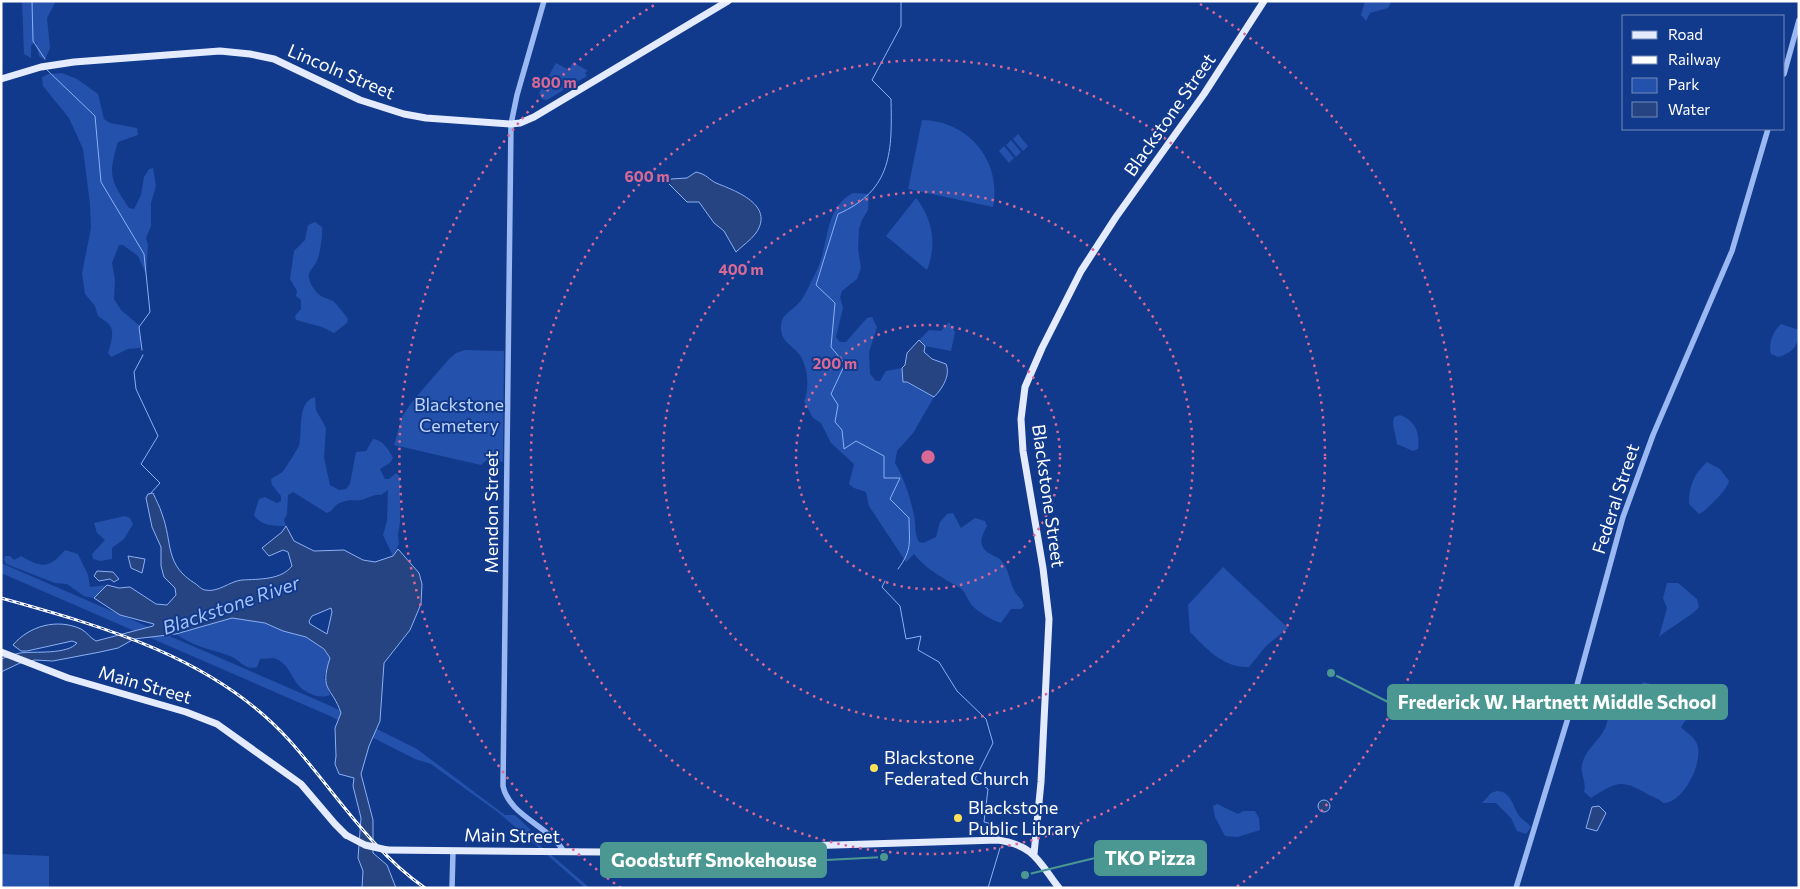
<svg xmlns="http://www.w3.org/2000/svg" width="1800" height="889" font-family="Commissioner,sans-serif">
	<style>
		.green { fill: #2451ab }
		.water { fill: #274482; stroke: #8bb0f4; fill-rule: evenodd }
		.lines { fill: none; stroke-linecap: round; stroke-linejoin: round }
		.stream { stroke: #8bb0f4; stroke-width: 1 }
		.minor { stroke: #9ab8f1; stroke-width: 5.5 }
		.major { stroke: #e4ebff; stroke-width: 7 }
		.rail-casing { stroke: #fff; stroke-width: 3 }
		.rail { stroke: #123a8c; stroke-width: 1; stroke-dasharray: 4; stroke-linecap: butt }
		.major-bridge { stroke: #e4ebff; stroke-width: 7 }
		.ring { fill: none; stroke: #d76994; stroke-width: 2.5; stroke-dasharray: 2.5 5 }
		.poi-dot { fill: #ffe15a; stroke: #123a8c; stroke-width: 2 }
		.labels { text-anchor: middle; stroke-width: 4; stroke-linejoin: round; paint-order: stroke }
		.street-label { font-size: 18px; fill: #fff; stroke: #123a8c }
		.park-label { font-size: 18px; fill: #c0d5fc; stroke: #123a8c }
		.poi-label { font-size: 18px; fill: #fff; stroke: #123a8c; text-anchor: start }
		.water-label { font-size: 19px; font-style: italic; fill: #a5c2f8; stroke: #123a8c }
		.centre { fill: #d76994; stroke: #123a8c; stroke-width: 2.5 }
		.ring-label { font-size: 15px; text-anchor: middle; font-weight: bold; fill: #d76994; stroke: #123a8c; stroke-width: 4; stroke-linejoin: round; paint-order: stroke }
		.leader { fill: none; stroke: #4b9892; stroke-width: 2 }
		.callout-dot { fill: #4b9892; stroke: #123a8c; stroke-width: 2 }
		.callout { fill: #4b9892; stroke: #4b9892; stroke-width: 2 }
		.callout-label { font-size: 19px; text-anchor: middle; font-weight: bold; fill: #fff }
	</style>
	<rect width="100%" height="100%" fill="#123a8c"/>
	<path class="green" d="M22 1H56L47 18 50 48 45 60 39 56 36 42 31 45V58L24 54Z
		M1365 1H1392L1388 8 1370 13 1366 21 1361 15Z
		M573 62 588 71 585 73 587 76 547 100 542 99 539 93 556 63 569 70Z
		M62 73 77 79 98 94 104 119 110 123 137 128 138 135 118 142C108 175 110 180 129 208L134 209 141 195 144 177 149 169 153 168 156 186 151 203V226L146 238 148 245 146 274 138 256 123 245H119L112 263 115 280 114 299 121 310 140 326C138 334 142 341 140 348L128 349 111 357 108 353C111 343 117 328 105 321 103 319 100 318 98 316L95 306 85 294 82 273 91 228 90 204 83 149 69 118 43 86 42 77 49 74Z
		M922 120C969 121 1002 161 993 207L908 189Z
		M1018 134 1028 146 1023 151 1013 139Z
		M1011 140 1021 152 1016 157 1006 145Z
		M1004 146 1014 158 1009 163 999 151Z
		M853 193 869 194 868 210 862 220 859 229 858 249 861 268 857 279 842 291 840 297 843 308 836 337 840 342H846L867 318 872 317 877 327 869 352 870 374 876 381H880L886 371 902 368 903 381 934 397 913 433 897 451 895 463C904 478 910 497 914 515 916 524 914 533 919 542L923 543 936 537 940 522 947 514 953 513 961 528 975 518 985 521 987 526C984 532 980 538 982 545 985 554 995 555 1001 560 1009 569 1009 580 1014 590 1017 597 1022 598 1024 606L1021 609H1011L1001 623C992 620 977 612 971 604 967 599 966 592 960 588 943 578 927 570 914 554L906 562 869 506 866 492 854 488 849 484 854 464 831 443 821 423 813 418 804 401C810 389 808 365 799 354 792 345 782 342 781 330 780 316 787 314 796 306 805 298 810 283 815 274 830 248 822 209 853 193Z
		M916 198C933 219 937 245 927 270L886 236Z
		M315 222 322 227C323 233 320 253 318 258 314 271 302 271 314 289 320 298 325 297 333 301 336 303 346 316 348 319L347 323 334 333 322 327 296 320 295 316 301 309V300L296 296 297 291 290 279 294 251 305 240 308 225Z
		M949 322 955 332 951 351 925 346 919 340 929 330 941 331Z
		M1781 324 1799 330C1799 345 1793 353 1778 357L1771 354C1768 343 1773 331 1781 324Z
		M465 350 504 351 503 462 488 459 481 465 394 445 402 417 411 403 449 359 456 353Z
		M315 397 316 410 326 428 324 458 330 485 339 490 346 489 350 484 356 452 366 451 373 439C383 440 389 450 393 458L390 463 380 469 385 479H389L396 473 400 477V522L398 535 399 544 393 556 383 535 387 521 388 490 381 495C372 494 368 499 360 500 352 501 348 499 340 503 334 505 333 511 327 513L293 492 288 495 287 514 284 520 286 526C274 526 261 526 254 515L259 499 265 497 277 503 281 501V496L272 485 271 479C275 476 281 474 284 470 285 469 298 448 299 446 303 433 296 402 315 397Z
		M1400 415C1416 421 1420 433 1418 449L1413 451 1397 444 1393 424 1394 417Z
		M1707 462 1720 469 1729 481C1728 489 1705 512 1699 514L1689 504C1689 486 1694 474 1707 462Z
		M125 516 130 518 133 524 124 539 112 548V559L100 561 93 559 92 554 105 540 97 533 94 523Z
		M65 550 78 554 88 575 90 587 107 585 98 595 93 598 84 596 67 584 55 583 6 564 4 559 5 556H10L14 560 21 556C42 568 49 569 65 550Z
		M1 563 333 707 417 749 505 815H515L530 829V837L590 888H585L499 813 431 764 415 759 330 716 1 573Z
		M1223 567 1288 628 1266 646 1249 667C1223 668 1207 649 1190 632L1188 605Z
		M1667 583H1678L1697 599 1699 607C1692 616 1669 628 1659 637L1667 608 1663 598Z
		M226 618C245 617 265 622 282 630 285 632 290 632 293 633 309 637 322 644 330 659L324 677 330 695C324 697 320 697 314 695 288 686 296 667 274 658L260 659 257 667C245 671 240 660 230 656 211 649 192 646 176 634Z
		M1643 682 1651 684 1654 695 1679 696 1689 700C1693 712 1688 717 1681 727 1686 733 1694 736 1697 744 1704 762 1683 804 1663 803 1658 798 1655 798 1649 795 1621 779 1618 781 1591 798L1584 792C1587 782 1580 774 1582 765 1584 752 1597 742 1603 732 1608 725 1606 717 1613 712L1624 713 1631 705 1634 692Z
		M1497 791C1512 791 1513 809 1521 818 1524 821 1528 823 1531 827L1526 834 1517 831 1511 818 1496 803H1482L1491 793Z
		M1217 804 1238 814 1243 811H1255L1259 818 1260 830 1238 837 1225 836 1215 817 1213 806Z
		M1 854 49 856V888H1Z"/>
	<path class="water" d="M696 172C708 175 708 179 716 183 736 191 775 205 756 233 751 240 742 246 736 252L724 231 714 223 699 202H687L668 183 671 179 687 178Z
		M919 340 925 346 924 352 932 359 946 364C951 375 942 389 934 397L907 382H903L902 368 905 365 907 353Z
		M153 493C156 500 160 507 162 514 173 543 164 565 196 584 198 586 203 590 205 590 218 593 230 581 242 580 260 579 281 580 292 566L288 552 283 550 269 556 262 548 282 532 286 526 294 541 314 551 344 550 363 560 375 562 393 556 398 549 419 573 422 584 421 604 410 630 384 663 380 721 369 746 361 774 373 820V853L387 865 396 888H362L363 871 358 858 361 818 353 786 354 778 339 774 335 764 336 756 335 728 341 713C332 686 319 692 330 658L324 649 306 637 283 631 265 623 232 618 176 634 134 639 118 648 100 652 53 661 35 660 20 663 1 672V659C7 657 14 654 20 653 35 651 67 655 77 643L72 641 27 651H21L13 645C29 626 57 618 81 629 87 632 90 638 96 641L153 626 154 624 120 615 94 598 107 585 119 588 130 587 156 604 167 605 176 595 175 588 164 577 161 566V547L152 527 146 498 148 494ZM331 608 332 612 327 634 310 624 309 621 312 616Z
		M128 556 145 559 142 573 131 568Z
		M97 571 113 572 119 579 114 582 110 579 99 581 94 576Z
		M1318 806a6 6 0 1 1 12 0a6 6 0 1 1-12 0Z
		M1599 806 1606 813 1597 831 1586 828 1592 807Z"/>
	<g class="lines">
		<path class="stream" d="M32 1 33 41 45 59
			M47 70 95 116 101 182 144 254 150 312 139 327 142 350
			M143 355 134 372 136 389 158 436 141 464 160 483 150 494
			M898 569C913 549 909 541 909 518L890 499 900 478H884V456L856 441 844 449 842 430 835 422 838 405 831 394 845 364 831 347 835 303 816 285 838 214C893 190 892 150 891 99L872 80 901 26V1
			M885 581 882 587 900 606 906 639 921 636 918 650 939 662 957 691 986 719 993 743 975 779 988 789 984 822 1004 827 1002 834
			M988 888 1000 848"/>
		<path class="minor" d="M544 1 517 95 511 124 503 786C509 816 550 826 564 852
			M1784 74 1799 20
			M452 888 453 851
			M1516 888 1568 718 1623 517 1653 435 1732 251 1768 129"/>
		<path class="major" d="M1 79 41 67 74 62 220 51 250 54 274 59 360 100 404 114 426 118 511 124 520 123 534 117 728 1
			M1 652 68 678 186 712 217 724 301 784 335 824 346 835
			M387 850 602 852 998 840C1034 845 1039 862 1059 888
			M1034 854 1041 782 1049 619 1043 568 1023 451 1021 419 1025 387 1042 348 1081 271 1116 217 1204 94 1264 1"/>
		<defs>
			<path id="rail" d="M1 598C105 627 215 658 289 740 333 789 370 850 425 888"/>
		</defs>
		<use href="#rail" class="rail-casing"/>
		<use href="#rail" class="rail"/>
		<path class="major-bridge" d="M346 835 365 845 387 850"/>
	</g>
	<g class="ring">
		<circle cx="928" cy="457" r="132"/>
		<circle cx="928" cy="457" r="265"/>
		<circle cx="928" cy="457" r="397"/>
		<path d="M621 888A529 529 0 0 1 656 4M1200 4A529 529 0 0 1 1235 888"/>
	</g>
	<g class="poi-dot">
		<circle cx="874" cy="768" r="5"/>
		<circle cx="958" cy="818" r="5"/>
	</g>
	<g class="labels">
		<g class="street-label">
			<text transform="translate(341 72) rotate(23)" y="6">Lincoln Street</text>
			<text transform="translate(1170 115) rotate(-55)" y="6">Blackstone Street</text>
			<text transform="translate(1048 496) rotate(82)" y="6">Blackstone Street</text>
			<text transform="translate(1616 499) rotate(-72)" y="6">Federal Street</text>
			<text transform="translate(492 512) rotate(-90)" y="6">Mendon Street</text>
			<text transform="translate(145 685) rotate(16)" y="6">Main Street</text>
			<text transform="translate(512 836) rotate(1)" y="6">Main Street</text>
		</g>
		<g class="park-label">
			<text x="459" y="411">Blackstone<tspan x="459" dy="21">Cemetery</tspan></text>
		</g>
		<g class="poi-label">
			<text x="884" y="764">Blackstone<tspan x="884" dy="21">Federated Church</tspan></text>
			<text x="968" y="814">Blackstone<tspan x="968" dy="21">Public Library</tspan></text>
		</g>
		<g class="water-label">
			<text transform="translate(231 605) rotate(-19)" y="7">Blackstone River</text>
		</g>
	</g>
	<circle cx="928" cy="457" r="8" class="centre"/>
	<g class="ring-label">
		<text x="554" y="88">800 m</text>
		<text x="647" y="182">600 m</text>
		<text x="741" y="275">400 m</text>
		<text x="835" y="369">200 m</text>
	</g>
	<path class="leader" d="M1331 673L1388 702M1025 875L1095 858M884 857L826 860"/>
	<g class="callout-dot">
		<circle cx="1331" cy="673" r="5"/>
		<circle cx="1025" cy="875" r="5"/>
		<circle cx="884" cy="857" r="5"/>
	</g>
	<g class="callout">
		<rect x="1388" y="685" width="339" height="34" rx="5"/>
		<rect x="1095" y="841" width="111" height="34" rx="5"/>
		<rect x="601" y="843" width="225" height="34" rx="5"/>
	</g>
	<g class="callout-label">
		<text x="1557" y="709">Frederick W. Hartnett Middle School</text>
		<text x="1150" y="865">TKO Pizza</text>
		<text x="714" y="867">Goodstuff Smokehouse</text>
	</g>
	<rect width="1800" height="889" fill="none" stroke="#ffffff" stroke-width="5"/>
	<rect x="1622" y="15" width="162" height="115" fill="#123a8c" stroke="#7189ba"/>
	<rect x="1632" y="31" width="25" height="8" fill="#e4ebff" stroke="#7189ba"/>
	<text x="1668" y="40" font-size="15" fill="#ffffff">Road</text>
	<rect x="1632" y="56" width="25" height="8" fill="#ffffff" stroke="#7189ba"/>
	<text x="1668" y="65" font-size="15" fill="#ffffff">Railway</text>
	<rect x="1632" y="78" width="25" height="15" fill="#2451ab" stroke="#7189ba"/>
	<text x="1668" y="90" font-size="15" fill="#ffffff">Park</text>
	<rect x="1632" y="102" width="25" height="15" fill="#274482" stroke="#7189ba"/>
	<text x="1668" y="115" font-size="15" fill="#ffffff">Water</text>
</svg>
